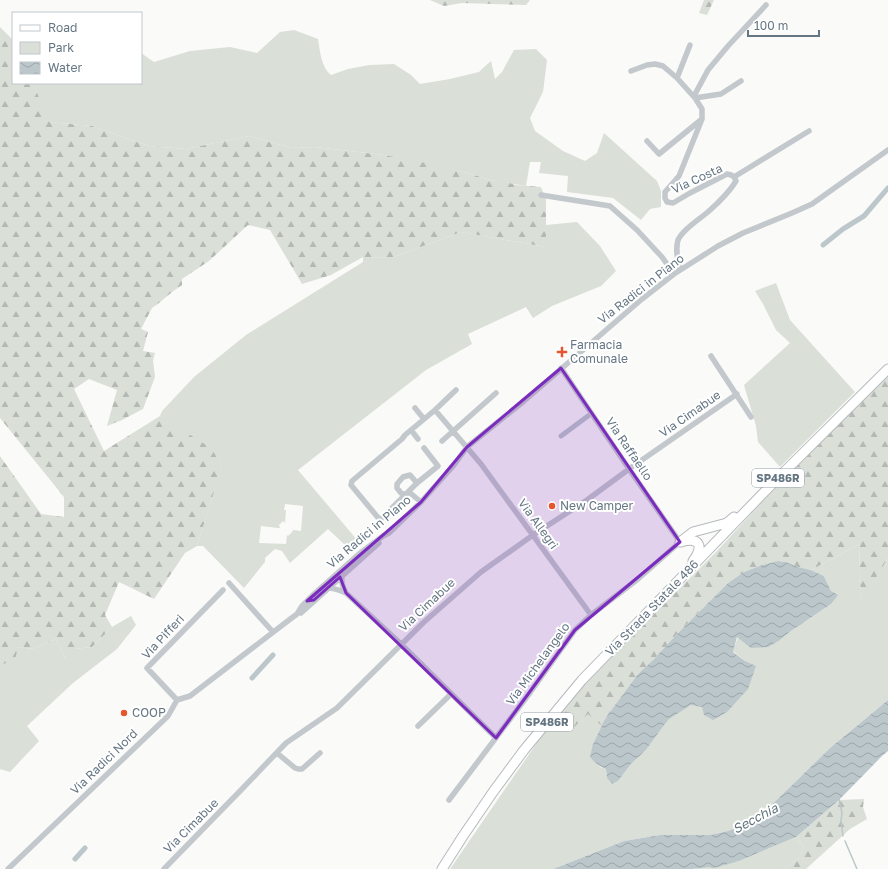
<svg xmlns="http://www.w3.org/2000/svg" width="888" height="869" font-family="'Golos Text',sans-serif">
	<style>
		.green { fill: #dadfd7; fill-rule: evenodd }
		.forest { fill: url(#forest-firs) }
		.water { fill: url(#water-waves) }
		.lines { fill: none; stroke-linecap: round; stroke-linejoin: round }
		.stream { stroke: #bbc7cb; stroke-width: 1.5 }
		.canal { stroke: #bbc7cb; stroke-width: 5 }
		.primary-casing { stroke: #b5babe; stroke-width: 11 }
		.minor { stroke: #c3c8cc; stroke-width: 5.5 }
		.primary { stroke: #fff; stroke-width: 9 }
		.marked { fill: #7b2cbf; fill-opacity: 0.2; stroke: #7b2cbf; stroke-width: 3; stroke-linejoin: round }
		.poi-dot { fill: #e4572e; stroke: #fff; stroke-width: 1.5 }
		.labels { text-anchor: middle; stroke-width: 4; stroke-linejoin: round; paint-order: stroke }
		.shield { fill: #fff; stroke: #939fa8; stroke-width: 1 }
		.shield-label { font-size: 11px; font-weight: bold; fill: #657683 }
		.street-label { font-size: 12px; fill: #657683; stroke: #fff }
		.poi-label { font-size: 12px; fill: #657683; stroke: #fff; text-anchor: start }
		.water-label { font-size: 13px; font-style: italic; fill: #60757c; stroke: #fff }
	</style>
	<defs>
		<pattern id="forest-firs" width="22" height="20" patternUnits="userSpaceOnUse"><rect width="22" height="20" fill="#dadfd7"/><path d="M5 1l3.5 6h-7zM16 11l3.5 6h-7z" fill="#b4b9b4"/></pattern>
		<pattern id="water-waves" width="16" height="10" patternUnits="userSpaceOnUse"><rect width="16" height="10" fill="#bbc7cb"/><path d="M0 5q4-4 8 0t8 0" fill="none" stroke="#9ca6aa"/></pattern>
	</defs>
	<rect width="100%" height="100%" fill="#fafaf8"/>
	<path class="green" d="M294 30 318 39C320 51 321 67 331 75L348 69 369 65 394 64 411 75 420 84 450 79 479 72 482 69 491 61 495 79 502 72 514 50 536 49 547 60 543 92 530 118 535 131 563 151 585 161 597 153 604 133 657 181 661 191V207L650 209 641 220 613 198 567 192 568 176 539 173 541 162H530L526 186 490 180 468 173 384 155 315 147 291 148 249 136 186 149 149 146 92 126 48 122 33 83H141V53L154 62 190 51 230 47 257 53 280 32Z
		M577 222 600 246 616 271 601 286 552 306 533 318 526 307 468 334 472 344 426 370 298 470 358 541 346 546 328 529 290 563 282 551 275 549 265 558V562L244 588 203 546H197L222 465 160 416 162 411 194 377 246 335 363 262V257L391 258 461 232 546 247V225ZM285 504 303 506 301 531 293 530 292 532 288 536 287 535 286 544 259 543 261 526 278 528H280L279 525 283 521 285 523 286 510H284Z
		M776 283 790 320 855 392 780 467 758 442 756 426 744 385 790 343 776 330 763 304 755 291Z
		M860 544 859 575 862 600 888 558V700L830 748 756 820 728 831 710 835H660L624 841 553 869H450L545 731 556 720 569 732 589 713 602 726 593 744 600 767 606 769 607 778 612 784 618 781 631 764 646 750 662 728 669 718 691 705 702 706 756 667 745 661 733 651 738 637 780 640 791 631 831 604V591L824 576 811 570Z
		M131 616 136 625 117 649 73 683 27 726 39 741 10 772 0 769V661L3 663 18 647 33 649 56 639 65 658 75 649 92 647 112 627Z
		M796 837 804 847 798 859 783 869H692L739 861Z"/>
	<path class="forest" d="M430 0H530L526 5 462 3 444 6Z
		M704 0H714L707 15 699 13Z
		M0 27 13 40V83H33L49 122 92 126 149 146 186 149 249 136 291 148 315 147 384 155 421 162 468 173 490 180 506 182 516 185 541 187 546 200V247L461 232 391 258 363 257 331 275 302 284 270 230 248 225 209 261 182 279V285L172 292 159 303 152 308 141 329 148 332 143 351 155 353 153 360 155 377 143 409 122 420 107 426 117 390 89 379 74 389 104 451 160 416 211 448 222 466 197 546 185 553 154 599 119 582 105 615 112 627 92 647 75 649V654L65 658 56 639 33 649 18 647 15 660 3 664 0 661V456L41 514 64 517V497L0 418Z
		M888 376V558L862 601 859 575 860 544 811 570 798 567 786 562 778 561 762 565 744 572 728 583 677 634 653 660 638 674 615 705 602 726 588 714 569 732 556 720 586 682 716 552 788 474Z
		M864 799 863 807 867 819 850 829 806 869H783L798 859 804 847 796 837 839 800Z"/>
	<path class="water" d="M778 561 786 562 798 567 811 570 824 576 831 591 838 595 831 604 791 631 780 640 768 647 751 648 737 637 733 652 745 661 756 666 748 689 727 712 713 720 704 715 702 707 691 705 669 719 662 728 646 750 631 764 618 781 612 784 607 778 606 769C599 766 595 763 590 757L593 744 604 721 615 705 638 674 653 660 677 634 728 583 744 572 762 565Z
		M888 700V751L882 756 839 800 796 837 739 861 714 868 709 867 692 869H553L624 841 660 835H710L728 831 756 820 830 748Z"/>
	<g class="lines">
		<path class="stream" d="M839 799 842 813 841 821 843 836
			M845 841 857 869"/>
		<path class="canal" d="M823 245 843 229 864 216 888 188
			M561 436 588 416
			M252 678 273 655
			M75 859 85 848"/>
		<defs>
			<path id="primary" d="M680 542 693 532 727 523 734 517
				M681 542C700 536 704 547 693 561
				M442 869 463 836 493 792 524 750 582 680 775 481 888 369"/>
		</defs>
		<use href="#primary" class="primary-casing"/>
		<path class="minor" d="M631 71 647 65 655 64 663 66 677 78 695 98 702 109V119L679 176 665 192V198L667 202 673 203 690 193 727 174C733 175 734 176 736 181 730 191 718 203 709 211 700 219 683 229 678 240 675 250 678 261 680 270
			M677 78 690 45
			M694 96 708 70 728 46 766 5
			M695 98 721 94 741 81
			M647 141 659 154 702 119
			M734 177 809 131
			M541 195 610 206 637 230 662 257 674 274
			M711 356 751 417
			M415 408 424 419
			M435 410 481 464 591 615
			M411 430 418 439
			M442 441 496 393
			M424 448 438 466 417 483 380 520 351 485 352 481 402 439 405 435 435 410 456 390
			M409 492 421 502
			M406 495 401 493 397 488V484L403 477 410 475 417 483
			M343 574C340 581 343 587 346 593
			M229 583 273 632
			M328 588C335 588 339 590 346 593L401 644 496 738
			M301 613 379 543
			M177 700 147 668 223 590
			M418 726 451 694
			M277 753 295 768 298 769H302L320 753
			M449 800 529 694 575 630 591 615 638 579 680 542 629 469 561 368
			M8 869 168 716 177 700 190 696 289 620 297 614 302 606 314 594 359 554 383 536 389 533 421 502 454 465 467 447 524 401 642 299 674 274 718 246 743 233 792 213 812 204 888 150
			M164 869 242 789 286 743 337 708 424 622 481 572 533 535 587 500 629 469 737 394"/>
		<use href="#primary" class="primary"/>
	</g>
	<path class="marked" d="M561 368 680 542 575 630 496 738 346 593 340 577 314 600 307 601 421 502 467 447Z"/>
	<g class="poi-dot">
		<path d="M560 346h4v4h4v4h-4v4h-4v-4h-4v-4h4z"/>
		<circle cx="552" cy="506" r="4"/>
		<circle cx="124" cy="713" r="4"/>
	</g>
	<g class="labels">
		<g class="shield">
			<rect x="752" y="469" width="52" height="18" rx="3"/>
			<rect x="521" y="713" width="52" height="18" rx="3"/>
		</g>
		<g class="shield-label">
			<text x="778" y="482">SP486R</text>
			<text x="547" y="726">SP486R</text>
		</g>
		<g class="street-label">
			<text transform="translate(697 179) rotate(-25)" y="4">Via Costa</text>
			<text transform="translate(641 289) rotate(-38)" y="4">Via Radici in Piano</text>
			<text transform="translate(690 414) rotate(-35)" y="4">Via Cimabue</text>
			<text transform="translate(629 449) rotate(56)" y="4">Via Raffaello</text>
			<text transform="translate(538 524) rotate(54)" y="4">Via Allegri</text>
			<text transform="translate(369 532) rotate(-40)" y="4">Via Radici in Piano</text>
			<text transform="translate(427 605) rotate(-43)" y="4">Via Cimabue</text>
			<text transform="translate(652 608) rotate(-46)" y="4">Via Strada Statale 486</text>
			<text transform="translate(163 637) rotate(-47)" y="4">Via Pifferi</text>
			<text transform="translate(538 664) rotate(-54)" y="4">Via Michelangelo</text>
			<text transform="translate(104 762) rotate(-44)" y="4">Via Radici Nord</text>
			<text transform="translate(191 826) rotate(-45)" y="4">Via Cimabue</text>
		</g>
		<g class="poi-label">
			<text x="570" y="349">Farmacia<tspan x="570" dy="14">Comunale</tspan></text>
			<text x="560" y="510">New Camper</text>
			<text x="132" y="717">COOP</text>
		</g>
		<g class="water-label">
			<text transform="translate(755 818) rotate(-28)" y="5">Secchia</text>
		</g>
	</g>
	<rect x="12" y="12" width="130" height="72" fill="#ffffff" stroke="#c1c8cd"/>
	<rect x="20" y="25" width="20" height="6" fill="#ffffff" stroke="#c1c8cd"/>
	<text x="48" y="32" font-size="12" fill="#657683">Road</text>
	<rect x="20" y="42" width="20" height="12" fill="#dadfd7" stroke="#c1c8cd"/>
	<text x="48" y="52" font-size="12" fill="#657683">Park</text>
	<rect x="20" y="62" width="20" height="12" fill="url(#water-waves)" stroke="#c1c8cd"/>
	<text x="48" y="72" font-size="12" fill="#657683">Water</text>
	<path d="M748 30v6h71v-6" fill="none" stroke="#657683" stroke-width="2"/>
	<text x="754" y="30" font-size="12" fill="#657683" stroke="#ffffff" stroke-width="3" paint-order="stroke">100 m</text>
</svg>
